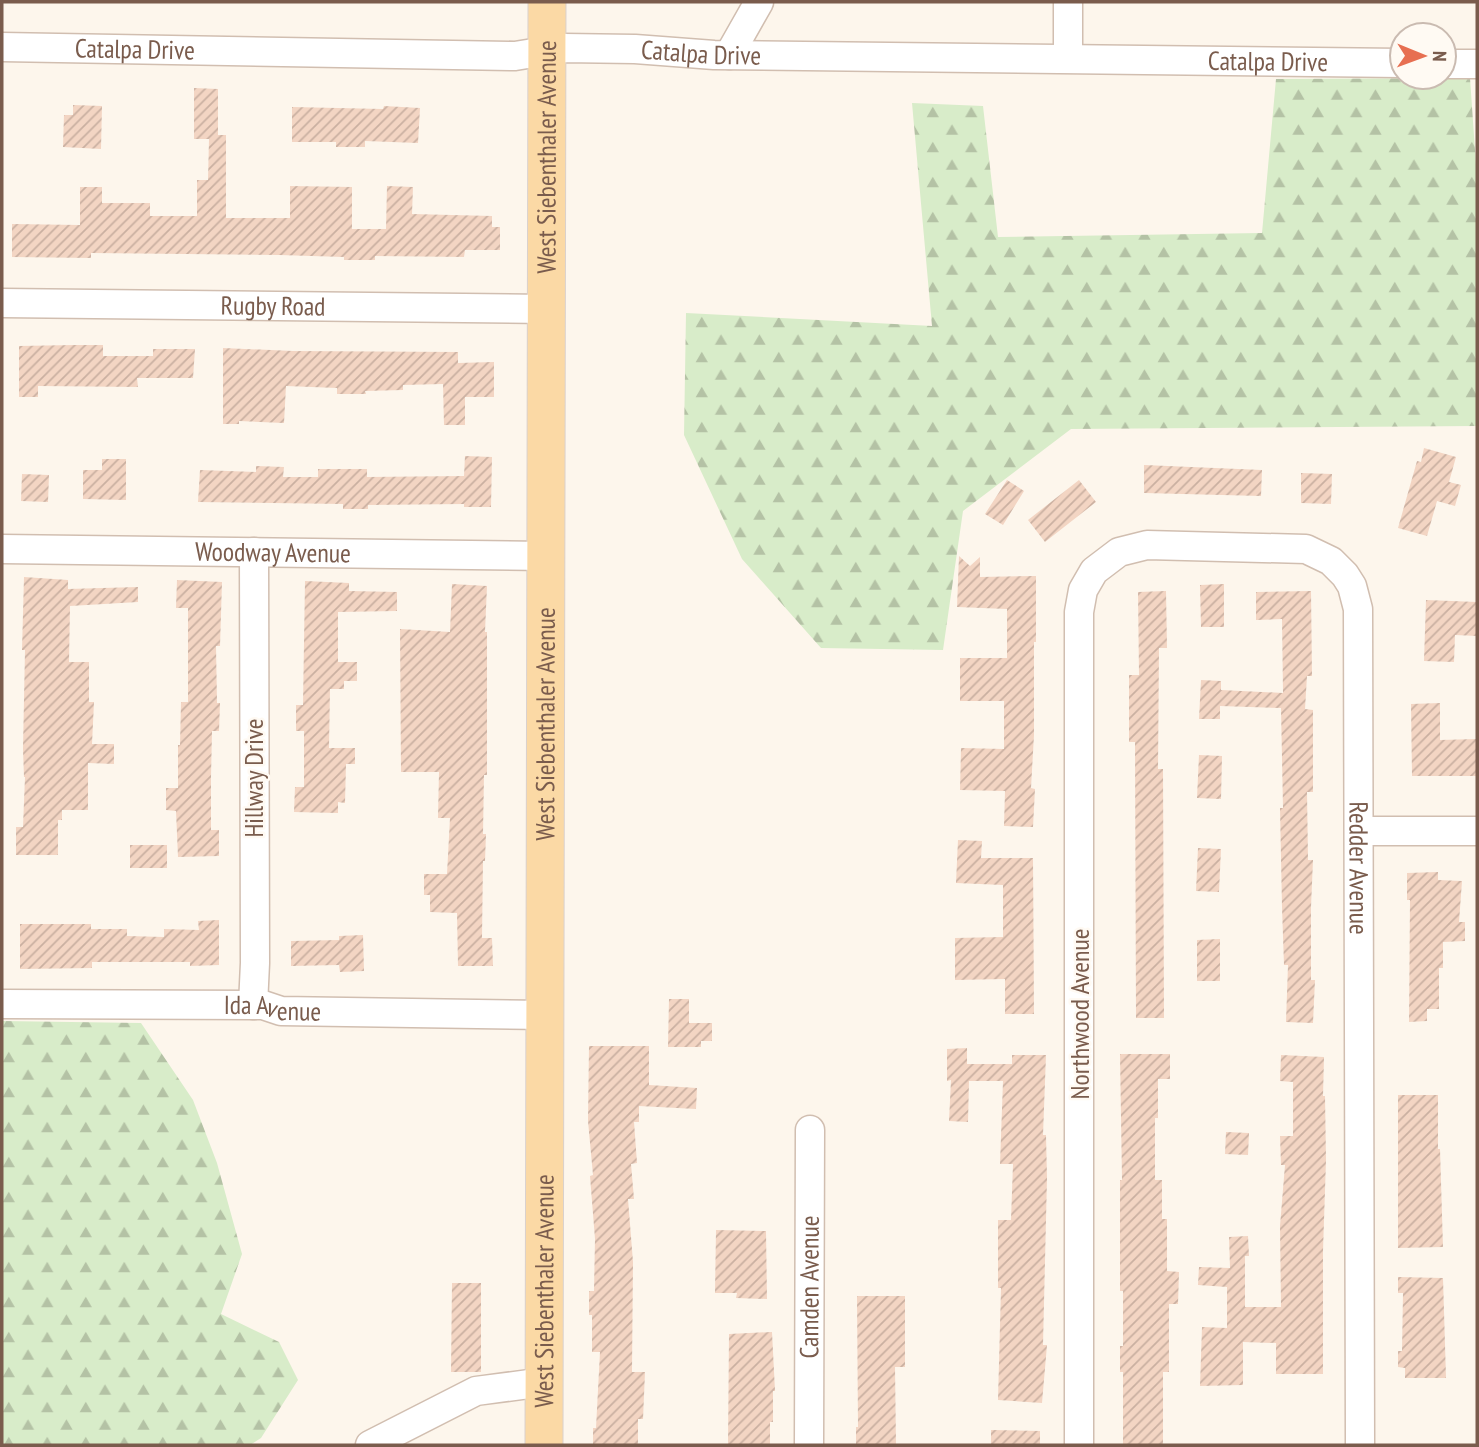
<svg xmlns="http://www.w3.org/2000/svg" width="1479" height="1447" font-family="'PT Sans Narrow',sans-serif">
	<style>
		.forest { fill: url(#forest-firs) }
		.building { fill: url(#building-hatch) }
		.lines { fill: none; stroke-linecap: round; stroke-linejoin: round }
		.minor-casing { stroke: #d1beb0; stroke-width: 31 }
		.major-casing { stroke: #dad1cd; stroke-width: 39 }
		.minor { stroke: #fff; stroke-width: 28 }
		.major { stroke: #fbd9a5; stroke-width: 37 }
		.labels { text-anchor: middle; stroke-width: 5; stroke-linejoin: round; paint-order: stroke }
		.street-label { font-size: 26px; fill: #7a5c4d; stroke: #fffaf3 }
	</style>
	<defs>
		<pattern id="forest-firs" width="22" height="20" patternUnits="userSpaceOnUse" patternTransform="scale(1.75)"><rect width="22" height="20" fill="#d8ecc9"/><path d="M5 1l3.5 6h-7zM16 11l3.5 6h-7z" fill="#b4c2a5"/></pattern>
		<pattern id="building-hatch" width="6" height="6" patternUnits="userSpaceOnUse" patternTransform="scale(1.75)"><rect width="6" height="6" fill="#f3d5c3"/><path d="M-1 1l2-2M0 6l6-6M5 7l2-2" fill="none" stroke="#cab0a1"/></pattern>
	</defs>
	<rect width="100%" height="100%" fill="#fdf6ec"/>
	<path class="forest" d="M1470 78 1477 179V426L1071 429 963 511 943 650 821 648 742 559 684 435 686 313 932 326 912 103 983 106 998 237 1262 233 1276 79Z
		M2 1021 141 1023 193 1100 217 1163 242 1254 221 1314 279 1342 298 1380 261 1438 250 1445H2Z"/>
	<path class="building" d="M194 88 218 89V135H226V218H290V186L352 187V229H386L387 186 413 187 412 214 492 216V227H500V250H465L464 257 375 256V260H344V257L279 255 91 253V258L12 257V224L80 225V187H102V203H150V216H197V180H208L209 139H194Z
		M73 105 102 106 101 149 63 147 64 115H73Z
		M384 106 420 108 418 143 365 141V147H336V142H292V107L383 109Z
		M74 345H103V356H153V349H195L193 378H137L138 387 38 386V397H19V346Z
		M223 348 293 351 458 352V363L494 362V397H465V425H444L443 384 403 385V390L365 391 366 394H337V388L286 386 284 423 239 421V424H223Z
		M1424 448 1456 457 1449 482 1461 485 1455 506 1437 501 1427 536 1398 528 1417 461 1421 462Z
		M465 456 492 457 491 507H464V504L368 505V509H343V504L198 502 200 470 256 472V466L284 467 283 477H318V469H367V477L464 476Z
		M102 459H126V500L83 499V470H102Z
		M1144 465 1262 470 1261 496 1144 493Z
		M1301 473 1332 474 1331 504 1301 503Z
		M22 474 49 475 48 502 21 501Z
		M1007 480 1024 491 1003 525 985 514Z
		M1079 480 1096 502 1045 542 1028 520Z
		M959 556 970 566 980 557V577L1036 576V642H1034V735L1031 788 1035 789 1033 827 1004 826 1005 791 960 790 961 748 1004 749V701H960V658H1007V609L957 607Z
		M24 577 68 580V589L138 587V602L70 606 69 662H89V702H94L92 744H114V764L88 763V810H62V820H58V855H16V827H23L25 777H24L23 749 25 650H22Z
		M177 580 222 582 220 646H216L217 703H220L219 731H212L211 777V830H219V856L178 857 176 811 166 810V788H178V745H180L181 702H188V608H176Z
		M305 581 349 583V591L397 592V611L338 612V662H357V681H344V689H330L329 748H355V764H346L345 803 338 802V813L294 812 295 787H304V731H296V705H303Z
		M452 584 487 586 485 632H487V775H484L483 834H486L485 861H483L482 938H492L493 966H458L457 913 430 912V895H424V874H447L450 818H438L439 772H401L400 629 450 632Z
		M1224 584V627H1201L1200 585Z
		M1166 591 1167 648H1159L1158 769H1163L1164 1018H1136L1135 742H1129V675H1139L1138 592Z
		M1311 591 1312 676H1307L1305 709 1313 710V792H1307L1308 860H1313L1311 907V980H1315L1313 1023 1286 1022 1288 965H1284L1282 907 1280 808H1283L1281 708 1220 706V719H1199L1201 680 1221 681V690L1283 693 1282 619 1256 620V592Z
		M1426 600 1477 602V636L1455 635 1454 662 1424 661Z
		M1440 703V740L1477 739V776H1412L1411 704Z
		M1199 755 1222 756 1221 799 1197 798Z
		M958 840 982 841 981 858H1033L1034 1014H1005V979L955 980V938L1003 937V885L956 883Z
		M130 845H167V868H130Z
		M1198 848 1221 849 1219 892 1196 891Z
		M1438 872V880L1462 881 1459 922H1465V941L1443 942V968H1439V1009H1427V1021L1409 1022 1410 900H1407V873Z
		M219 920V965L190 966V962H92V968L20 969V924H91V929H127V936L164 937V929L199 930 198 921Z
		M363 935 364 971 340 972 339 965 291 966V941L339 940V936Z
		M1220 939V981H1197V940Z
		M669 999H689V1023H712V1041H701V1047H668Z
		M589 1046H649V1085L697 1088 696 1109 639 1106V1122H634L637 1163 631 1164 634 1199H628L633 1262 632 1372H645L643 1419H638V1445H593V1428H596L600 1352H592V1315H589V1291H594L595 1239 590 1176 593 1175 588 1121Z
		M967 1048V1064H1012V1055H1046L1043 1135H1046L1047 1178 1043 1345H1047L1042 1403 998 1400 1001 1288H998V1220H1011L1013 1164H1000L1003 1081H969L968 1122 949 1121 951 1080 947 1081V1049Z
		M1120 1054H1170V1079H1158V1118H1155V1180H1162V1219H1167V1271L1179 1272 1178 1304H1169V1372H1163V1445H1123V1372H1120V1346H1123V1291H1120V1180H1122Z
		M1281 1055 1324 1057 1323 1096H1325L1326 1160 1323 1251V1374H1276V1343L1243 1342V1385L1200 1386 1202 1327 1227 1328V1287L1198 1285 1199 1267 1230 1268 1229 1237 1248 1236 1249 1256H1245V1307H1281L1280 1226 1285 1165H1281L1280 1136H1293V1082L1280 1081Z
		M1398 1095H1438V1149H1440L1443 1247 1398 1248Z
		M1226 1132 1249 1133 1248 1155 1225 1154Z
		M716 1230 766 1231 767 1299 736 1298 737 1293H715Z
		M1398 1277 1443 1278 1446 1378H1405V1368L1398 1367V1351H1402L1403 1293H1398Z
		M452 1283H481V1372H451Z
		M857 1296H905V1367H895L896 1445H856V1427H858Z
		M772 1332 775 1391H773V1422H770V1445H728L729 1334Z
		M991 1430 1040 1431V1445H991Z"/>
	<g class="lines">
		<defs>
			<g id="minor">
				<path id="s1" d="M2 47 515 56 564 48 635 49 714 55 1402 63"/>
				<path d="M729 55 759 2"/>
				<path d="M1068 58V2"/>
				<path d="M1444 64H1477"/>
				<path id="s2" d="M2 303 546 309"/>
				<path id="s3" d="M2 549 545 556"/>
				<path d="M1360 831H1477"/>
				<path id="s4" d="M2 1004 253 1005H263L281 1011 545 1015"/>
				<path d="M253 1005 255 963 254 552"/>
				<path d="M370 1445 476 1391 544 1382"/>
				<path id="s5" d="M809 1445 810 1130"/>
				<path id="s6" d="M1079 1445V612L1083 590 1094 571 1119 552 1147 545 1306 549 1331 561 1345 575 1352 586 1358 609 1360 1445"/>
			</g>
			<g id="major">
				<path id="s7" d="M544 1445 547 2"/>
			</g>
		</defs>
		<use href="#minor" class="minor-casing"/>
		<use href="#major" class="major-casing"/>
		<use href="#minor" class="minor"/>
		<use href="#major" class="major"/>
	</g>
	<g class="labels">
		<g class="street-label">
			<text dy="9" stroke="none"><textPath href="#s1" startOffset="133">Catalpa Drive</textPath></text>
			<text dy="9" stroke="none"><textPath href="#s1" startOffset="700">Catalpa Drive</textPath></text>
			<text dy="9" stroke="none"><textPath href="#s1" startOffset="1267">Catalpa Drive</textPath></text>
			<text dy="9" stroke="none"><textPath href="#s7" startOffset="1288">West Siebenthaler Avenue</textPath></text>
			<text dy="9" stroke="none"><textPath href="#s2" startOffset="271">Rugby Road</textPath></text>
			<text dy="9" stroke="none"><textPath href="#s3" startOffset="271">Woodway Avenue</textPath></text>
			<text dy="9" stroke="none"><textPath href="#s7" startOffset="721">West Siebenthaler Avenue</textPath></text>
			<text transform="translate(254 778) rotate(-90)" y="9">Hillway Drive</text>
			<text dy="9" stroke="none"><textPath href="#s6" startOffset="1440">Redder Avenue</textPath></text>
			<text dy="9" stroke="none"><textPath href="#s4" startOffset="271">Ida Avenue</textPath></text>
			<text transform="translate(1080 1014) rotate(-90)" y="9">Northwood Avenue</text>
			<text dy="9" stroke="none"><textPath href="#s5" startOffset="158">Camden Avenue</textPath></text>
			<text dy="9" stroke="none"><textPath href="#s7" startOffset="154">West Siebenthaler Avenue</textPath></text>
		</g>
	</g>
	<rect width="1479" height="1447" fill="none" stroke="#7a5c4d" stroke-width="7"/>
	<g transform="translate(1423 56) rotate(91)"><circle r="33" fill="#fffaf3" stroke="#cabbb1" stroke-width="2"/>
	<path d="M0-5L12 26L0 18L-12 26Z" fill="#e76f51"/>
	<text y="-10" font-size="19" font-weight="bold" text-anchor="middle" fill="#7a5c4d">N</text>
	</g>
</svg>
